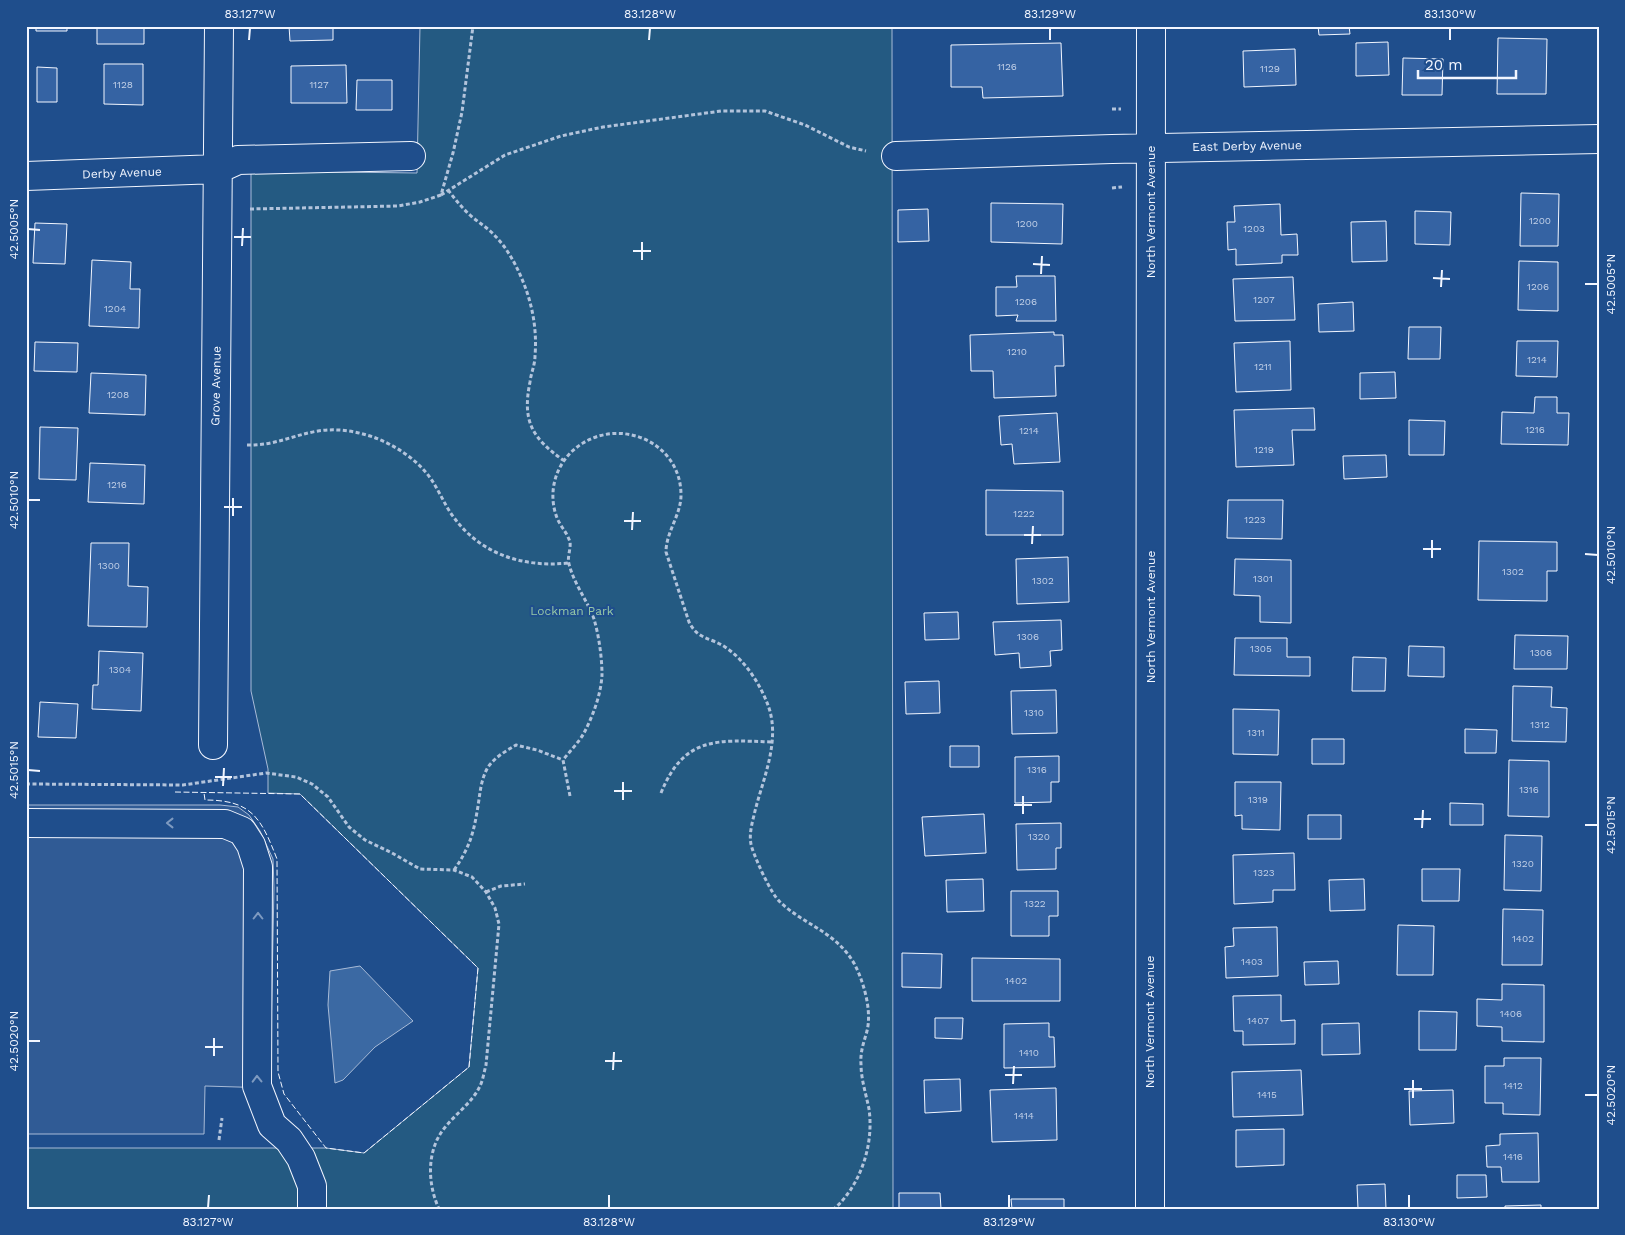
<svg xmlns="http://www.w3.org/2000/svg" width="1625" height="1235" font-family="'Work Sans',sans-serif">
	<style>
		.green { fill: #245a82; stroke: #a8bbd7 }
		.parking { fill: #305b95; stroke: #a8bbd7 }
		.water { fill: #3b69a3; stroke: #a8bbd7 }
		.building { fill: #3563a3; stroke: #f2f6ff }
		.lines { fill: none; stroke-linecap: round; stroke-linejoin: round }
		.minor-casing { stroke: #f2f6ff; stroke-width: 30 }
		.path { stroke: #b3c4dc; stroke-width: 3; stroke-dasharray: 4 2.5; stroke-linecap: butt }
		.minor { stroke: #1f4e8c; stroke-width: 28 }
		.fence { stroke: #f2f6ff; stroke-width: 1; stroke-dasharray: 6 2.5; stroke-linecap: butt }
		.oneway { stroke: #7e9ac0 }
		.ticks { fill: none; stroke: #f2f6ff; stroke-width: 2 }
		.labels { text-anchor: middle; stroke-width: 4; stroke-linejoin: round; paint-order: stroke }
		.number-label { font-size: 10px; fill: #c3d1e8 }
		.street-label { font-size: 12px; fill: #f2f6ff; stroke: #1f4e8c }
		.park-label { font-size: 12px; fill: #97c8a6; stroke: #1f4e8c }
		.neatline { fill: none; stroke: #f2f6ff; stroke-width: 2 }
		.ticks-label { font-size: 12px; text-anchor: middle; fill: #f2f6ff }
	</style>
	<rect width="100%" height="100%" fill="#1f4e8c"/>
	<path class="green" d="M420 26H892L893 1209H26V1148H326L364 1153 469 1067 478 968 300 794 268 793V769L251 691V171L417 173Z"/>
	<path class="parking" d="M26 805H220L238 807 249 815 260 831 273 859 274 887 270 1088 205 1086 204 1134H26Z"/>
	<path class="water" d="M360 966 413 1021 375 1047 343 1080 335 1083 328 1005 330 971Z"/>
	<path class="building" d="M36 26H67V31H36Z
		M97 26H144V44H97Z
		M289 26H333V40L290 41Z
		M1318 26H1349L1350 34 1319 35Z
		M1498 38 1547 39 1546 94H1497Z
		M1388 42 1389 75 1356 76V43Z
		M1061 43 1063 96 983 98 982 87H951V45Z
		M1295 49 1296 85 1244 87 1243 51Z
		M1403 58 1443 59 1442 95H1402Z
		M104 64H143V105L104 104Z
		M346 65 347 103H291V66Z
		M37 67 57 68V102H37Z
		M357 80H392V110H356Z
		M1521 193 1559 194 1558 246H1520Z
		M991 203 1063 204 1062 244 991 242Z
		M1280 204 1281 235 1297 234 1298 255H1282V263L1236 265V249L1228 250 1227 222H1235L1234 206Z
		M928 209 929 241 898 242V210Z
		M1415 211 1451 212 1450 245 1415 244Z
		M1386 221 1387 261 1352 262 1351 222Z
		M35 223 67 224 65 264 33 263Z
		M92 260 131 262 130 289H140L139 328 89 326Z
		M1519 261 1558 262V311L1518 310Z
		M1016 276H1055L1056 321H1016L1018 315 996 316V287H1017Z
		M1293 277 1295 320 1235 321 1233 279Z
		M1353 302 1354 331 1319 332 1318 304Z
		M1409 327H1441L1440 359H1408Z
		M1054 332V335H1063L1064 366H1055L1056 396 994 398 993 371H971L970 335Z
		M1290 341 1291 390 1236 392 1234 343Z
		M1517 341H1558L1557 377 1516 376Z
		M35 342 78 343 77 372 34 371Z
		M1395 372 1396 398 1360 399V373Z
		M91 373 146 375 145 415 89 413Z
		M1535 397H1557V413H1569L1568 445 1501 444 1502 412 1534 413Z
		M1314 408 1315 430H1292L1294 465 1236 467 1234 410Z
		M1057 413 1060 462 1014 464 1012 444 1001 445 999 416Z
		M1409 420 1445 421 1444 455H1409Z
		M40 427 78 428 76 480 39 479Z
		M1386 455 1387 477 1344 479 1343 456Z
		M27 456 28 485H26V457Z
		M90 463 145 465 144 504 88 502Z
		M986 490 1063 491V535H986Z
		M1228 500H1283L1282 539 1227 538Z
		M1479 541 1557 542V571H1547V601L1478 600Z
		M91 543H129L128 586 148 587 147 627 88 626Z
		M1068 557 1069 602 1017 604 1016 559Z
		M1235 559 1291 560V623L1260 622V596L1234 595Z
		M958 612 959 639 925 640 924 613Z
		M1061 620 1062 650 1050 651 1051 666 1020 668 1019 653 995 655 993 622Z
		M1515 635 1568 636 1567 669H1514Z
		M1235 638H1287V657H1310V676L1234 675Z
		M1409 646 1444 647V677L1408 676Z
		M99 651 143 653 141 711 92 709 93 685H98Z
		M1353 657 1386 658 1385 691H1352Z
		M939 681 940 713 906 714 905 682Z
		M1513 686 1552 687 1551 707 1567 708 1566 742 1512 741Z
		M1056 690 1057 733 1012 734 1011 691Z
		M40 702 78 704 76 738 38 737Z
		M1233 709 1279 710 1278 755 1233 754Z
		M1465 729 1497 730 1496 753H1465Z
		M1312 739H1344V764H1312Z
		M950 746H979V767H950Z
		M1059 756V782H1051V802L1015 803V757Z
		M1509 760 1549 761V817L1508 816Z
		M1235 782H1281L1280 830 1242 829V815L1235 816Z
		M1450 803 1483 804V825H1450Z
		M984 814 986 853 925 856 922 817Z
		M1308 815H1341V839H1308Z
		M1061 823V848H1056V869L1017 870 1016 824Z
		M1505 835 1542 836 1541 891 1504 890Z
		M1294 853 1295 890H1273V902L1234 904 1233 855Z
		M1422 869H1460L1459 901H1422Z
		M983 879 984 911 947 912 946 880Z
		M1364 879 1365 910 1330 911 1329 880Z
		M1011 891H1058V916H1049V936H1011Z
		M1503 909 1543 910 1542 965H1502Z
		M1398 925 1434 926 1433 975H1397Z
		M1277 927 1278 976 1226 978 1225 947 1234 946 1233 928Z
		M902 953 942 954 941 988 902 987Z
		M972 958 1060 959V1001H972Z
		M1338 961 1339 984 1305 985 1304 962Z
		M1502 984 1544 985V1042L1502 1041V1027L1477 1026V999L1502 1000Z
		M1281 995V1021L1295 1020V1044L1243 1045V1031H1234L1233 996Z
		M1419 1011 1457 1012 1456 1050H1419Z
		M935 1018H963L962 1039 935 1038Z
		M1049 1023V1037H1054L1055 1067 1004 1068V1024Z
		M1359 1023 1360 1054 1322 1055V1024Z
		M1504 1058H1541L1540 1115 1503 1114V1103H1485V1066H1504Z
		M1301 1070 1303 1115 1233 1117 1232 1072Z
		M960 1079 961 1111 925 1113 924 1080Z
		M1056 1088 1057 1140 992 1142 990 1090Z
		M1453 1090 1454 1123 1410 1125 1409 1091Z
		M1284 1129V1165L1236 1167V1130Z
		M1538 1133 1539 1182H1502L1501 1167H1487L1486 1146 1500 1145V1134Z
		M1457 1175H1486L1487 1197 1457 1198Z
		M1385 1184 1386 1209H1358L1357 1185Z
		M899 1193H940L941 1209H899Z
		M1011 1199H1064V1209H1012Z
		M1541 1205V1209H1505V1206Z"/>
	<g class="lines">
		<defs>
			<path id="minor" d="M896 156 1112 149 1599 139
				M26 176 218 169 238 160 411 156
				M213 745 219 26
				M26 823 225 824 242 831 251 845 258 867 257 1086 272 1125 289 1140 301 1158 312 1186V1209
				M1150 1209 1151 26"/>
		</defs>
		<use href="#minor" class="minor-casing"/>
		<path class="path" d="M1112 109H1121
			M1112 188 1122 187
			M448 190C455 199 462 208 471 216 477 221 483 225 489 230 506 245 516 264 524 284 533 307 537 331 535 356 535 365 531 373 530 382 522 421 532 438 563 460
			M441 195 505 155 561 136 603 127 721 111H765L805 125 849 147 866 151
			M250 209 398 206 420 202 441 195 453 153 462 112 473 26
			M247 445C274 446 293 435 318 431 337 428 355 431 373 437 395 445 418 460 431 479 438 489 443 501 450 512 477 553 521 568 568 563
			M26 784 183 785 266 773 296 777 312 784 328 797 349 827 365 840 392 853 420 869 454 870 472 877 486 892 495 908 499 924 486 1065C484 1072 483 1081 479 1088 472 1102 457 1113 447 1125 426 1148 427 1183 439 1209
			M661 793C684 736 717 740 771 742
			M570 796 563 760C570 751 579 742 584 733 593 716 601 694 602 675 602 658 599 636 594 619 587 600 574 584 569 564 567 557 571 549 570 542 567 532 559 525 556 515 547 488 558 458 583 443 624 418 681 444 681 495 681 515 666 532 666 552L689 622C698 640 710 637 725 647 745 660 761 685 769 708 780 742 763 779 755 811 752 824 748 836 752 848 756 860 771 894 780 902 804 925 837 932 855 965 864 983 872 1011 867 1031 864 1042 860 1052 861 1064 861 1079 866 1094 869 1109 874 1144 861 1185 834 1209
			M454 870C468 850 473 836 477 812 480 796 480 781 488 767 495 757 506 751 516 745L537 750 563 760
			M486 892 501 886 525 884
			M219 1140 222 1118"/>
		<use href="#minor" class="minor"/>
		<path class="fence" d="M175 792 300 794 478 968 469 1067 364 1153 326 1148 284 1094 278 1072 277 859C261 818 252 800 205 800L204 793"/>
	</g>
	<defs><path id="oneway-chevron" d="M-2-3.5L2.5 0L-2 3.5" fill="none" stroke-width="1.6" stroke-linecap="round" stroke-linejoin="round" transform="scale(1.25)"/></defs>
	<g class="oneway">
		<use href="#oneway-chevron" transform="translate(170 823) rotate(-180)"/>
		<use href="#oneway-chevron" transform="translate(258 916) rotate(-90)"/>
		<use href="#oneway-chevron" transform="translate(257 1079) rotate(-91)"/>
	</g>
	<path class="ticks" d="M249 40 250 28M649 40 650 28M1050 40V28M1450 40V28M28 229 40 230M234 237H251M242 246 243 228M633 251H651M642 260V242M1033 264 1050 265M1041 274 1042 256M1433 278 1450 279M1585 284H1598M1441 287 1442 270M28 500H40M224 507H242M233 516V498M624 521H641M632 530 633 512M1024 535H1041M1032 544 1033 526M1423 549H1441M1585 554 1598 555M1432 558V540M28 770 40 771M215 777H232M223 786 224 768M614 791H632M623 800V782M1014 805H1032M1023 814V796M1414 819H1431M1585 825H1598M1422 828 1423 810M28 1041H40M205 1047H223M214 1056V1038M605 1061H622M613 1070 614 1052M1005 1075H1022M1013 1084 1014 1066M1404 1089H1422M1585 1095H1598M1413 1098V1080M208 1208 209 1195M609 1208V1195M1009 1208V1195M1409 1208V1195"/>
	<g class="labels">
		<g class="number-label">
			<text x="1007" y="70">1126</text>
			<text x="1270" y="72">1129</text>
			<text x="123" y="88">1128</text>
			<text x="319" y="88">1127</text>
			<text x="1540" y="224">1200</text>
			<text x="1027" y="227">1200</text>
			<text x="1254" y="232">1203</text>
			<text x="1538" y="290">1206</text>
			<text x="1264" y="303">1207</text>
			<text x="1026" y="305">1206</text>
			<text x="115" y="312">1204</text>
			<text x="1017" y="355">1210</text>
			<text x="1537" y="363">1214</text>
			<text x="1263" y="370">1211</text>
			<text x="118" y="398">1208</text>
			<text x="1535" y="433">1216</text>
			<text x="1029" y="434">1214</text>
			<text x="1264" y="453">1219</text>
			<text x="117" y="488">1216</text>
			<text x="1024" y="517">1222</text>
			<text x="1255" y="523">1223</text>
			<text x="109" y="569">1300</text>
			<text x="1513" y="575">1302</text>
			<text x="1263" y="582">1301</text>
			<text x="1043" y="584">1302</text>
			<text x="1028" y="640">1306</text>
			<text x="1261" y="652">1305</text>
			<text x="1541" y="656">1306</text>
			<text x="120" y="673">1304</text>
			<text x="1034" y="716">1310</text>
			<text x="1540" y="728">1312</text>
			<text x="1256" y="736">1311</text>
			<text x="1037" y="773">1316</text>
			<text x="1529" y="793">1316</text>
			<text x="1258" y="803">1319</text>
			<text x="1039" y="840">1320</text>
			<text x="1523" y="867">1320</text>
			<text x="1264" y="876">1323</text>
			<text x="1035" y="907">1322</text>
			<text x="1523" y="942">1402</text>
			<text x="1252" y="965">1403</text>
			<text x="1016" y="984">1402</text>
			<text x="1511" y="1017">1406</text>
			<text x="1258" y="1024">1407</text>
			<text x="1029" y="1056">1410</text>
			<text x="1513" y="1089">1412</text>
			<text x="1267" y="1098">1415</text>
			<text x="1024" y="1119">1414</text>
			<text x="1513" y="1160">1416</text>
		</g>
		<g class="street-label">
			<text transform="translate(1247 146) rotate(-1)" y="4">East Derby Avenue</text>
			<text transform="translate(122 173) rotate(-2)" y="4">Derby Avenue</text>
			<text transform="translate(1151 212) rotate(-90)" y="4">North Vermont Avenue</text>
			<text transform="translate(216 386) rotate(-89)" y="4">Grove Avenue</text>
			<text transform="translate(1151 617) rotate(-90)" y="4">North Vermont Avenue</text>
			<text transform="translate(1150 1022) rotate(-90)" y="4">North Vermont Avenue</text>
		</g>
		<g class="park-label">
			<text x="572" y="615">Lockman Park</text>
		</g>
	</g>
	<rect width="1625" height="1235" fill="none" stroke="#1f4e8c" stroke-width="55"/>
	<path d="M1418 70v8h98v-8" fill="none" stroke="#f2f6ff" stroke-width="2.5"/>
	<text x="1425" y="70" font-size="15" fill="#f2f6ff" stroke="#1f4e8c" stroke-width="4" paint-order="stroke">20 m</text>
	<rect x="28" y="28" width="1570" height="1180" class="neatline"/>
	<g class="ticks-label">
		<text x="250" y="18">83.127°W</text>
		<text x="650" y="18">83.128°W</text>
		<text x="1050" y="18">83.129°W</text>
		<text x="1450" y="18">83.130°W</text>
		<text transform="translate(14 229) rotate(-90)" y="4">42.5005°N</text>
		<text transform="translate(1611 284) rotate(-90)" y="4">42.5005°N</text>
		<text transform="translate(14 500) rotate(-90)" y="4">42.5010°N</text>
		<text transform="translate(1611 555) rotate(-90)" y="4">42.5010°N</text>
		<text transform="translate(14 770) rotate(-90)" y="4">42.5015°N</text>
		<text transform="translate(1611 825) rotate(-90)" y="4">42.5015°N</text>
		<text transform="translate(14 1041) rotate(-90)" y="4">42.5020°N</text>
		<text transform="translate(1611 1095) rotate(-90)" y="4">42.5020°N</text>
		<text x="208" y="1226">83.127°W</text>
		<text x="609" y="1226">83.128°W</text>
		<text x="1009" y="1226">83.129°W</text>
		<text x="1409" y="1226">83.130°W</text>
	</g>
</svg>
